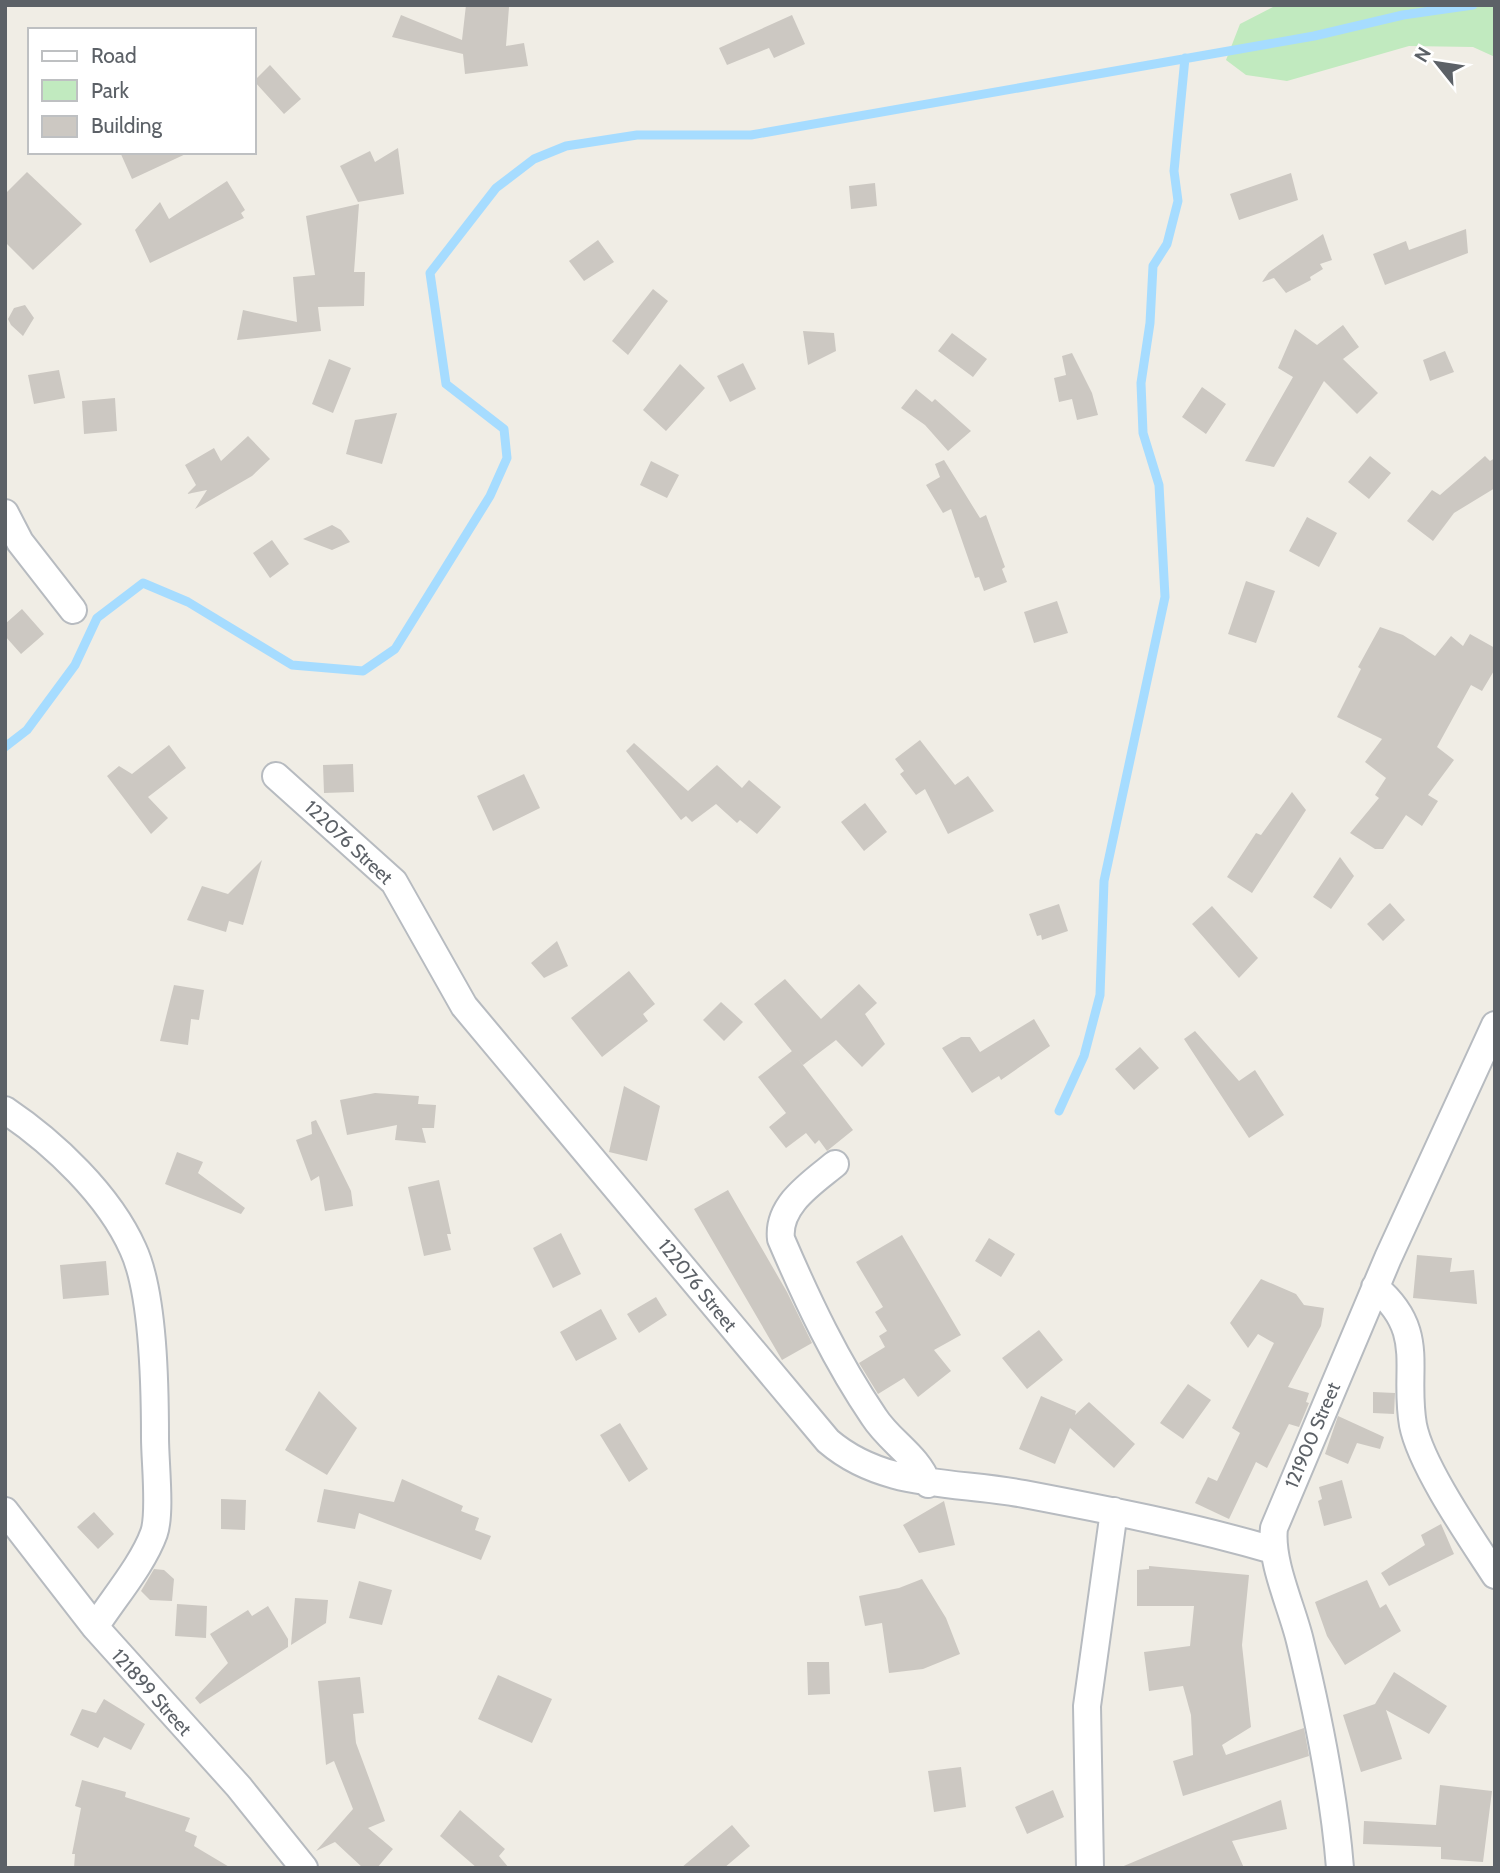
<svg xmlns="http://www.w3.org/2000/svg" width="1500" height="1873" font-family="Cabin,sans-serif">
	<style>
		.green { fill: #c1eabf }
		.lines { fill: none; stroke-linecap: round; stroke-linejoin: round }
		.stream { stroke: #a6dcff; stroke-width: 9 }
		.building { fill: #ccc8c2 }
		.street-casing { stroke: #b7bbc0; stroke-width: 30 }
		.street { stroke: #fff; stroke-width: 26 }
		.labels { text-anchor: middle; stroke-width: 5; stroke-linejoin: round; paint-order: stroke }
		.street-label { font-size: 19px; fill: #5c6167; stroke: #fff }
	</style>
	<rect width="100%" height="100%" fill="#f0ede5"/>
	<path class="green" d="M1277 5H1495V57L1473 47 1409 46 1287 81 1246 75 1226 60 1240 24Z"/>
	<g class="lines">
		<path class="stream" d="M5 747 27 730 75 665 97 618 143 583 188 602 292 665 363 671 395 649 490 496 507 458 504 429 446 384 430 273 496 188 534 159 566 146 637 135H751L1314 36 1403 15 1473 5
			M1059 1111 1084 1056 1100 995 1104 881 1165 597 1159 485 1143 433 1141 383 1150 323 1153 266 1167 244 1178 201 1174 171 1185 58"/>
	</g>
	<path class="building" d="M466 5 509 7 506 46 524 43 528 66 465 74 463 54 392 37 401 15 462 40Z
		M792 15 805 44 774 58 769 48 727 65 719 48Z
		M270 65 301 99 284 114 254 81Z
		M398 148 404 194 358 202 340 166 370 151 375 162Z
		M120 152H190L132 179Z
		M27 172 82 224 33 270 5 242V194Z
		M1291 173 1298 200 1239 220 1230 194Z
		M227 181 245 210 241 213 244 218 150 263 135 230 160 202 169 219Z
		M875 183 877 206 851 209 849 186Z
		M359 204 354 272H365L364 306 318 307 321 331 237 340 243 310 297 322 293 277 315 275 306 216Z
		M1466 229 1468 253 1385 285 1373 254 1406 241 1409 250Z
		M1323 234 1332 260 1320 264 1323 269 1310 277 1311 280 1286 293 1274 278 1262 282 1269 272Z
		M598 240 614 262 584 281 569 261Z
		M653 289 668 301 628 355 612 341Z
		M25 305 34 318 23 336 11 325 8 319 14 308Z
		M1343 325 1359 347 1343 359 1378 393 1357 414 1324 381 1274 467 1245 461 1293 377 1278 368 1295 329 1317 345Z
		M803 331 834 333 836 351 808 365Z
		M952 333 987 359 973 377 938 351Z
		M1445 351 1454 372 1430 381 1423 360Z
		M1072 353 1092 393 1098 415 1077 420 1072 399 1059 402 1054 378 1066 375 1062 356Z
		M329 359 351 368 333 413 312 404Z
		M743 363 756 389 730 402 717 376Z
		M680 364 705 388 666 431 643 410Z
		M59 370 65 398 34 404 28 375Z
		M1202 387 1226 404 1206 434 1182 417Z
		M916 389 932 402 935 399 971 431 948 451 925 425 901 408Z
		M115 398 117 431 84 434 82 401Z
		M397 413 382 464 346 454 355 420Z
		M248 436 270 459 252 476 195 509 207 490 187 494 196 485 185 465 214 448 221 461Z
		M1370 456 1391 473 1369 499 1348 482Z
		M1485 456 1490 461 1495 458V488L1454 513 1433 541 1407 521 1432 490 1440 495Z
		M944 460 980 518 986 515 1005 567 1002 569 1007 582 984 591 979 577 975 578 951 509 943 513 926 485 940 477 935 464Z
		M651 461 679 475 667 498 640 485Z
		M1307 517 1337 533 1319 567 1289 551Z
		M332 525 341 530 350 542 332 550 303 539Z
		M272 540 289 564 270 578 253 553Z
		M1246 581 1275 591 1256 643 1228 634Z
		M1057 601 1068 633 1034 643 1024 612Z
		M22 609 44 634 21 654 5 636V624Z
		M1380 627 1403 635 1435 656 1451 636 1463 646 1470 634 1495 648V669L1482 691 1471 685 1437 747 1454 760 1428 795 1438 801 1422 826 1406 815 1383 849H1375L1350 833 1379 798 1375 795 1386 778 1365 762 1382 739 1337 717 1361 669 1358 667Z
		M920 740 955 785 968 776 994 811 948 834 925 789 916 795 900 774 904 771 895 759Z
		M634 743 688 791 717 765 742 788 749 780 781 807 757 834 740 820 737 823 716 804 692 822 686 816 681 820 626 751Z
		M169 745 186 768 148 797 168 818 151 834 107 776 119 766 132 774Z
		M353 764 354 792 324 793 323 765Z
		M524 774 540 808 493 831 477 796Z
		M1292 792 1306 810 1252 893 1227 877 1256 833 1261 835Z
		M865 803 887 832 864 851 841 822Z
		M1340 857 1354 876 1331 909 1313 897Z
		M262 860 243 925 229 921 226 932 187 920 202 886 228 894Z
		M1390 903 1405 920 1383 941 1367 924Z
		M1059 904 1068 931 1042 940 1041 935 1037 936 1029 914Z
		M1212 906 1258 958 1239 978 1192 924Z
		M557 941 568 966 544 978 531 963Z
		M629 971 655 1004 643 1014 648 1021 602 1057 571 1018Z
		M785 979 821 1019 859 984 877 1003 865 1014 885 1044 862 1067 836 1040 803 1065 754 1004Z
		M174 985 204 990 199 1020 191 1019 188 1045 160 1041Z
		M721 1002 743 1022 724 1041 703 1020Z
		M1034 1019 1050 1046 1001 1080 999 1076 972 1093 942 1048 961 1037H970L980 1052Z
		M1195 1031 1239 1081 1255 1070 1284 1115 1249 1138 1184 1039Z
		M1140 1047 1159 1068 1134 1090 1115 1069Z
		M792 1051 853 1130 827 1151 819 1140 815 1144 806 1133 786 1148 769 1127 786 1113 758 1077Z
		M624 1086 660 1106 647 1161 609 1152Z
		M375 1093 419 1096 418 1104 436 1105 434 1128H422L426 1143 395 1140 397 1125 347 1135 340 1100Z
		M316 1120 351 1191 353 1206 325 1211 319 1176 311 1181 296 1140 312 1134 311 1122Z
		M177 1152 203 1162 198 1173 245 1208 241 1214 165 1184Z
		M439 1180 451 1234H447L451 1250 424 1256 408 1187Z
		M728 1190 787 1292 812 1343 782 1360 694 1209Z
		M561 1233 581 1274 553 1288 533 1248Z
		M902 1235 961 1335 934 1350 951 1371 918 1397 904 1378 878 1394 859 1363 885 1347 879 1336 887 1331 875 1312 883 1307 856 1262Z
		M989 1238 1015 1254 1001 1277 975 1261Z
		M1417 1255 1452 1258 1450 1272 1474 1270 1477 1304 1413 1298Z
		M106 1261 109 1295 63 1299 60 1265Z
		M1261 1279 1296 1294 1304 1305 1324 1308 1321 1326 1288 1387 1309 1393 1306 1402 1309 1403 1299 1427 1289 1424 1267 1468 1256 1462 1229 1519 1195 1503 1208 1477 1217 1481 1240 1433 1232 1428 1274 1343 1258 1334 1248 1348 1230 1323Z
		M656 1297 667 1315 639 1333 627 1314Z
		M601 1309 617 1339 576 1361 560 1332Z
		M1039 1330 1063 1360 1027 1389 1002 1358Z
		M1188 1384 1211 1400 1183 1439 1160 1423Z
		M319 1391 357 1428 327 1475 285 1450Z
		M1373 1392 1395 1393 1394 1414 1373 1413Z
		M1041 1396 1076 1411 1075 1415 1089 1402 1135 1444 1114 1468 1070 1428 1055 1464 1019 1449Z
		M1338 1416 1384 1437 1380 1449 1357 1443 1348 1464 1325 1454Z
		M620 1423 648 1469 629 1482 600 1435Z
		M402 1479 463 1506 461 1511 479 1518 475 1530 491 1536 481 1560 359 1513 355 1529 317 1522 324 1489 394 1502Z
		M1342 1480 1352 1518 1324 1526 1318 1501 1322 1499 1319 1487Z
		M221 1499 246 1500 245 1530 221 1529Z
		M944 1501 955 1545 919 1553 903 1525Z
		M94 1512 114 1534 98 1549 77 1527Z
		M1441 1524 1454 1554 1389 1586 1381 1573 1425 1545 1421 1535Z
		M1149 1566 1249 1575 1242 1645 1251 1727 1222 1745 1226 1755 1304 1728 1309 1756 1183 1796 1173 1761 1193 1755 1191 1715 1183 1686 1149 1691 1144 1652 1190 1646 1194 1606H1137V1570L1149 1569Z
		M154 1569 164 1570 174 1579 172 1601 150 1600 141 1591Z
		M922 1579 946 1618 960 1654 923 1669 889 1673 882 1623 865 1626 859 1596 899 1588Z
		M1367 1580 1380 1608 1386 1604 1401 1631 1345 1665 1327 1636 1315 1602Z
		M359 1581 392 1590 382 1625 349 1618Z
		M295 1598 328 1600 326 1623 291 1645Z
		M177 1604 207 1606 206 1638 175 1636Z
		M268 1606 288 1639V1647L200 1704 195 1698 228 1663 210 1634 248 1610 252 1616Z
		M807 1662H829L830 1694 808 1695Z
		M1394 1672 1447 1706 1429 1734 1386 1710 1402 1759 1361 1772 1343 1715 1375 1704Z
		M498 1675 552 1699 532 1743 478 1719Z
		M360 1677 364 1713 353 1714 356 1743 385 1821 368 1828 393 1849 377 1868H363L335 1842 316 1851 353 1809 334 1761 326 1765 318 1681Z
		M104 1699 145 1724 131 1750 104 1737 98 1748 70 1735 82 1709 96 1713Z
		M961 1767 966 1807 934 1812 928 1771Z
		M82 1780 126 1792 125 1797 190 1818 185 1831 197 1836 194 1846 231 1868H74L75 1854H72L81 1808 75 1806Z
		M1440 1785 1492 1791 1483 1862 1441 1859V1847L1363 1844 1364 1821 1436 1825Z
		M1053 1790 1064 1817 1027 1834 1015 1807Z
		M1281 1800 1287 1829 1232 1841 1244 1868H1119Z
		M460 1810 505 1849 499 1856 509 1868H477L440 1836Z
		M732 1825 750 1846 724 1868H681Z"/>
	<g class="lines">
		<defs>
			<path id="street" d="M5 513 20 542 73 610
				M276 776 394 882 464 1006 828 1441C884 1489 956 1481 1024 1494 1108 1510 1191 1526 1273 1550
				M5 1110C54 1143 109 1195 133 1249 154 1294 155 1388 155 1438 155 1462 161 1513 154 1533 143 1564 113 1599 95 1627
				M835 1164C812 1183 777 1205 781 1239 808 1302 836 1361 874 1417 890 1442 917 1455 928 1484
				M1375 1287C1428 1332 1403 1368 1413 1425 1421 1466 1471 1538 1495 1575
				M5 1511 95 1627 239 1787 304 1868
				M1090 1868 1087 1706 1114 1511
				M1340 1868C1334 1792 1318 1715 1300 1641 1292 1607 1270 1562 1274 1528L1388 1258 1495 1025"/>
		</defs>
		<use href="#street" class="street-casing"/>
		<use href="#street" class="street"/>
	</g>
	<g class="labels">
		<g class="street-label">
			<text transform="translate(349 842) rotate(43)" y="7">122076 Street</text>
			<text transform="translate(698 1285) rotate(51)" y="7">122076 Street</text>
			<text transform="translate(1312 1435) rotate(-67)" y="7">121900 Street</text>
			<text transform="translate(152 1692) rotate(48)" y="7">121899 Street</text>
		</g>
	</g>
	<rect width="1500" height="1873" fill="none" stroke="#5c6167" stroke-width="14"/>
	<rect x="28" y="28" width="228" height="126" fill="#ffffff" stroke="#bec0c2" stroke-width="2"/>
	<rect x="42" y="51" width="35" height="10" fill="#ffffff" stroke="#bec0c2" stroke-width="2"/>
	<text x="91" y="63" font-size="21" fill="#5c6167">Road</text>
	<rect x="42" y="80" width="35" height="21" fill="#c1eabf" stroke="#bec0c2" stroke-width="2"/>
	<text x="91" y="98" font-size="21" fill="#5c6167">Park</text>
	<rect x="42" y="116" width="35" height="21" fill="#ccc8c2" stroke="#bec0c2" stroke-width="2"/>
	<text x="91" y="133" font-size="21" fill="#5c6167">Building</text>
	<g transform="translate(1437 63) rotate(300)" stroke="#ffffff" stroke-width="5" paint-order="stroke">
	<path d="M0-5L12 26L0 18L-12 26Z" fill="#5c6167"/>
	<text y="-10" font-size="19" font-weight="bold" text-anchor="middle" fill="#5c6167">N</text>
	</g>
</svg>
